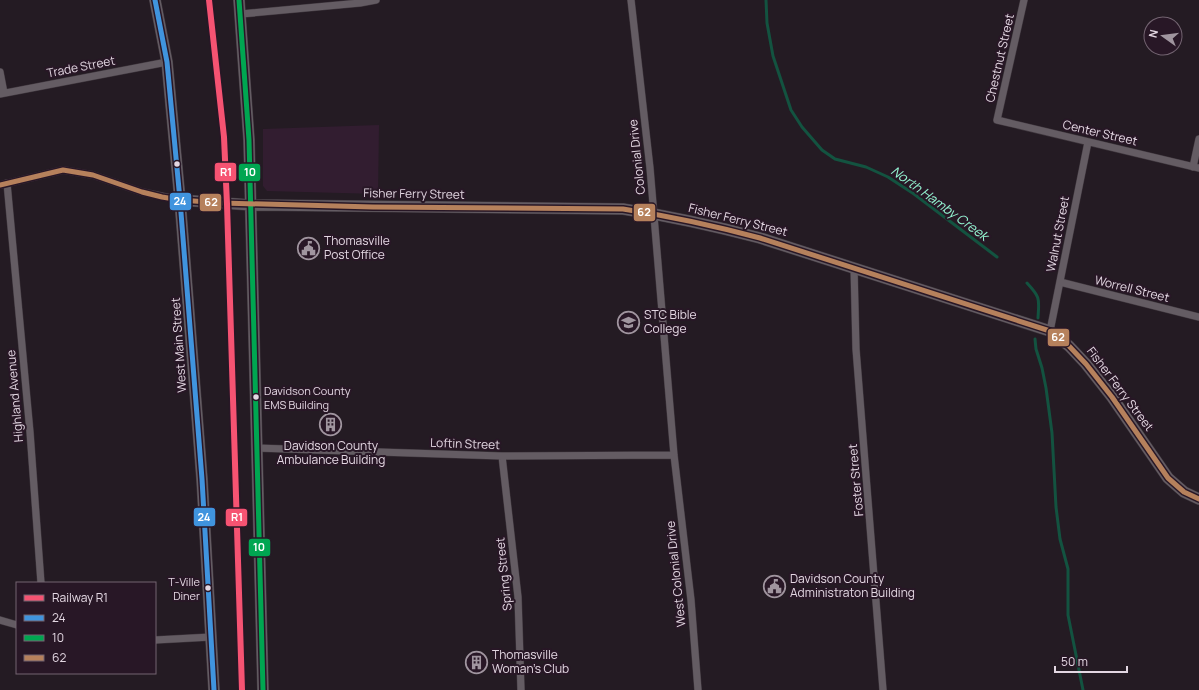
<svg xmlns="http://www.w3.org/2000/svg" width="1199" height="690" font-family="Manrope,sans-serif">
	<style>
		.built { fill: #321d30 }
		.lines { fill: none; stroke-linecap: round; stroke-linejoin: round }
		.stream { stroke: #135340; stroke-width: 3 }
		.street-casing { stroke: #40383f; stroke-width: 8 }
		.secondary-casing { stroke: #40383f; stroke-width: 12 }
		.street { stroke: #645c63; stroke-width: 7 }
		.secondary { stroke: #645c63; stroke-width: 11 }
		.bus-1-casing { stroke: #281726; stroke-width: 8 }
		.bus-2-casing { stroke: #281726; stroke-width: 8 }
		.bus-3-casing { stroke: #281726; stroke-width: 8 }
		.bus-1 { stroke: #4094de; stroke-width: 5 }
		.bus-2 { stroke: #00a651; stroke-width: 5 }
		.bus-3 { stroke: #b6815c; stroke-width: 5 }
		.rail-1-casing { stroke: #281726; stroke-width: 9 }
		.rail-1 { stroke: #f65372; stroke-width: 6 }
		.bus-dot { fill: #e3d7e2; stroke: #281726; stroke-width: 1.5 }
		.labels { text-anchor: middle; stroke-width: 4; stroke-linejoin: round; paint-order: stroke }
		.bus-label { font-size: 11px; fill: #e3d7e2; stroke: #281726; text-anchor: start }
		.street-label { font-size: 12px; fill: #e3d7e2; stroke: #281726 }
		.poi-label { font-size: 12px; fill: #e3d7e2; stroke: #281726; text-anchor: start }
		.water-label { font-size: 13px; font-style: italic; fill: #93f6d1; stroke: #281726 }
		.line-badge { stroke: #281726; stroke-width: 1.5 }
		.badge-label { font-size: 11px; text-anchor: middle; font-weight: bold; fill: #fff }
	</style>
	<rect width="100%" height="100%" fill="#241b23"/>
	<path class="built" d="M379 125 378 194 267 191 263 186V129Z"/>
	<g class="lines">
		<path class="stream" d="M766 0 767 23 773 56 791 110 802 127 822 150 835 159 866 167 888 177 914 194 997 257
			M1027 283C1041 298 1039 299 1038 318
			M1035 339 1036 349 1042 368 1046 388 1052 433 1056 507 1060 539 1068 569V615L1083 690"/>
		<defs>
			<path id="street" d="M631 0 650 168 674 455 691 600 698 690
				M1024 0 997 120 1199 168
				M241 14 360 3 376 0
				M0 72 4 93
				M0 94 167 62
				M1193 167 1199 139
				M7 183 30 432 41 583
				M0 185 63 170 93 175 142 192 180 200
				M854 267 856 349 883 690
				M1060 282 1199 317
				M1050 331 1088 142
				M256 448 502 456 674 455
				M502 456 518 597 521 690
				M0 620 17 625
				M155 640 211 637"/>
			<path id="secondary" d="M155 0 167 62 180 200 202 479 214 690
				M239 0 249 140 263 690
				M180 200 251 205 623 209C669 216 715 226 760 238L1050 331 1069 346 1086 364 1112 397 1168 478 1184 492 1199 499"/>
		</defs>
		<use href="#street" class="street-casing"/>
		<use href="#secondary" class="secondary-casing"/>
		<use href="#street" class="street"/>
		<use href="#secondary" class="secondary"/>
		<defs>
			<path id="bus-1" d="M155 0 167 62 180 200 202 479 214 690"/>
			<path id="bus-2" d="M239 0 249 140 263 690"/>
			<path id="bus-3" d="M0 185 63 170 93 175 142 192 162 197 180 200 222 203 373 207 623 209C669 216 715 226 760 238L1050 331 1069 346 1086 364 1112 397 1168 478 1184 492 1199 499"/>
		</defs>
		<use href="#bus-1" class="bus-1-casing"/>
		<use href="#bus-2" class="bus-2-casing"/>
		<use href="#bus-3" class="bus-3-casing"/>
		<use href="#bus-1" class="bus-1"/>
		<use href="#bus-2" class="bus-2"/>
		<use href="#bus-3" class="bus-3"/>
		<defs>
			<path id="rail-1" d="M209 0 224 137 227 204 242 690"/>
		</defs>
		<use href="#rail-1" class="rail-1-casing"/>
		<use href="#rail-1" class="rail-1"/>
	</g>
	<defs>
		<symbol id="civic-ring" viewBox="-11 -11 22 22"><circle r="9.5" fill="#281726" stroke="#a0959f" stroke-width="1.5"/><path d="M-.6-6.5H3V-4.5H.6V-3L4-1V1h2V6H-6V1h2V-1L-.6-3ZM-1.2 2.5V6h2.4V2.5Z" fill="#a0959f"/></symbol>
		<symbol id="university-ring" viewBox="-11 -11 22 22"><circle r="9.5" fill="#281726" stroke="#a0959f" stroke-width="1.5"/><path d="M0-5L7-2L0 1L-7-2ZM-4 1L0 2.5L4 1V4Q0 6-4 4Z" fill="#a0959f"/></symbol>
		<symbol id="building-ring" viewBox="-11 -11 22 22"><circle r="9.5" fill="#281726" stroke="#a0959f" stroke-width="1.5"/><path d="M-4-6H4V6H1V3H-1V6H-4ZM-2.5-4.3h1.7v1.8h-1.7ZM.8-4.3h1.7v1.8H.8ZM-2.5-1h1.7V.8h-1.7ZM.8-1h1.7V.8H.8Z" fill="#a0959f"/></symbol>
	</defs>
	<g fill-rule="evenodd">
		<use href="#civic-ring" x="296" y="236" width="25" height="25"/>
		<use href="#university-ring" x="616" y="310" width="25" height="25"/>
		<use href="#building-ring" x="318" y="412" width="25" height="25"/>
		<use href="#civic-ring" x="762" y="574" width="25" height="25"/>
		<use href="#building-ring" x="464" y="650" width="25" height="25"/>
	</g>
	<g class="bus-dot">
		<circle cx="177" cy="164" r="3.5"/>
		<circle cx="256" cy="397" r="3.5"/>
		<circle cx="208" cy="588" r="3.5"/>
	</g>
	<g class="labels">
		<g class="bus-label">
			<text x="264" y="395">Davidson County<tspan x="264" dy="14">EMS Building</tspan></text>
			<text x="200" y="586" text-anchor="end">T-Ville<tspan x="200" dy="14">Diner</tspan></text>
		</g>
		<g class="street-label">
			<text transform="translate(1000 58) rotate(-77)" y="4">Chestnut Street</text>
			<text transform="translate(81 67) rotate(-11)" y="4">Trade Street</text>
			<text transform="translate(1100 133) rotate(13)" y="4">Center Street</text>
			<text transform="translate(637 157) rotate(-96)" y="4">Colonial Drive</text>
			<text transform="translate(414 194) rotate(1)" y="4">Fisher Ferry Street</text>
			<text transform="translate(738 220) rotate(14)" y="4">Fisher Ferry Street</text>
			<text transform="translate(1058 234) rotate(-79)" y="4">Walnut Street</text>
			<text transform="translate(1132 289) rotate(14)" y="4">Worrell Street</text>
			<text transform="translate(179 345) rotate(-94)" y="4">West Main Street</text>
			<text transform="translate(1120 389) rotate(53)" y="4">Fisher Ferry Street</text>
			<text transform="translate(15 396) rotate(-95)" y="4">Highland Avenue</text>
			<text transform="translate(465 444) rotate(2)" y="4">Loftin Street</text>
			<text transform="translate(856 480) rotate(-95)" y="4">Foster Street</text>
			<text transform="translate(504 574) rotate(-96)" y="4">Spring Street</text>
			<text transform="translate(676 574) rotate(-96)" y="4">West Colonial Drive</text>
		</g>
		<g class="poi-label">
			<text x="324" y="245">Thomasville<tspan x="324" dy="14">Post Office</tspan></text>
			<text x="644" y="319">STC Bible<tspan x="644" dy="14">College</tspan></text>
			<text x="331" y="450" text-anchor="middle">Davidson County<tspan x="331" dy="14">Ambulance Building</tspan></text>
			<text x="790" y="583">Davidson County<tspan x="790" dy="14">Administraton Building</tspan></text>
			<text x="492" y="659">Thomasville<tspan x="492" dy="14">Woman's Club</tspan></text>
		</g>
		<g class="water-label">
			<text transform="translate(940 203) rotate(36)" y="5">North Hamby Creek</text>
		</g>
	</g>
	<g class="line-badge">
		<rect x="214" y="162" width="23" height="20" rx="4" fill="#f65372"/>
		<rect x="238" y="163" width="23" height="19" rx="4" fill="#00a651"/>
		<rect x="169" y="192" width="23" height="19" rx="4" fill="#4094de"/>
		<rect x="199" y="193" width="23" height="19" rx="4" fill="#b6815c"/>
		<rect x="633" y="203" width="23" height="19" rx="4" fill="#b6815c"/>
		<rect x="1047" y="328" width="23" height="19" rx="4" fill="#b6815c"/>
		<rect x="193" y="507" width="23" height="20" rx="4" fill="#4094de"/>
		<rect x="225" y="508" width="23" height="19" rx="4" fill="#f65372"/>
		<rect x="248" y="538" width="23" height="19" rx="4" fill="#00a651"/>
	</g>
	<g class="badge-label">
		<text x="226" y="176">R1</text>
		<text x="250" y="176">10</text>
		<text x="180" y="205">24</text>
		<text x="211" y="206">62</text>
		<text x="644" y="216">62</text>
		<text x="1058" y="341">62</text>
		<text x="204" y="521">24</text>
		<text x="237" y="521">R1</text>
		<text x="259" y="551">10</text>
	</g>
	<rect x="16" y="582" width="140" height="92" fill="#281726" stroke="#736471"/>
	<rect x="24" y="595" width="20" height="6" fill="#f65372" stroke="#736471"/>
	<text x="52" y="602" font-size="12" fill="#e3d7e2">Railway R1</text>
	<rect x="24" y="615" width="20" height="6" fill="#4094de" stroke="#736471"/>
	<text x="52" y="622" font-size="12" fill="#e3d7e2">24</text>
	<rect x="24" y="635" width="20" height="6" fill="#00a651" stroke="#736471"/>
	<text x="52" y="642" font-size="12" fill="#e3d7e2">10</text>
	<rect x="24" y="655" width="20" height="6" fill="#b6815c" stroke="#736471"/>
	<text x="52" y="662" font-size="12" fill="#e3d7e2">62</text>
	<g transform="translate(1163 36) rotate(284)"><circle r="19" fill="#281726" stroke="#736471"/>
	<path d="M0-3L7 15L0 10L-7 15Z" fill="#a0959f"/>
	<text y="-6" font-size="11" font-weight="bold" text-anchor="middle" fill="#e3d7e2">N</text>
	</g>
	<path d="M1055 666v6h72v-6" fill="none" stroke="#e3d7e2" stroke-width="2"/>
	<text x="1061" y="666" font-size="12" fill="#e3d7e2" stroke="#281726" stroke-width="3" paint-order="stroke">50 m</text>
</svg>
